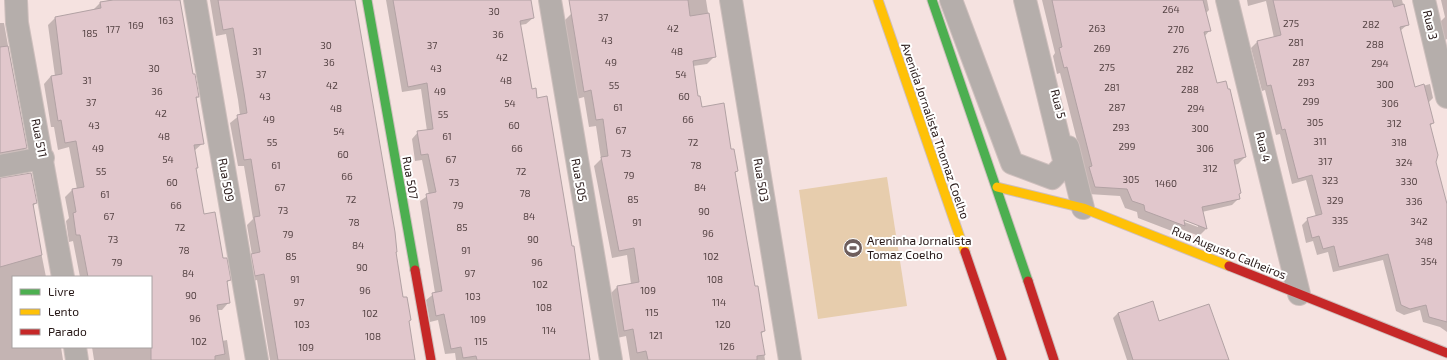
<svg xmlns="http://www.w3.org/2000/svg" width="1447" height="360" font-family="'Exo 2',sans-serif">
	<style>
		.green { fill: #e7cdad }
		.shadow { fill: #0003; fill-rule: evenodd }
		.building { fill: #e1c7cc; stroke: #b2a2a4 }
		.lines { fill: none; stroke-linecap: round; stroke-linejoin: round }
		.street-casing { stroke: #cebfbd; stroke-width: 24 }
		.fast-casing { stroke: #cebfbd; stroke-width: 11 }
		.slow-casing { stroke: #cebfbd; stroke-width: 11 }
		.jam-casing { stroke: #cebfbd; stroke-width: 11 }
		.street { stroke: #b5aeab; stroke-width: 22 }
		.fast { stroke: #4caf50; stroke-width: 9 }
		.slow { stroke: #ffc107; stroke-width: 9 }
		.jam { stroke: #c62828; stroke-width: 9 }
		.labels { text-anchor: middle; stroke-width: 4; stroke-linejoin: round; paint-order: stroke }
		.number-label { font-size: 10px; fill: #554344 }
		.street-label { font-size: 12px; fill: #261716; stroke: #fff }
		.poi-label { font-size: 12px; fill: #261716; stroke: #fff; text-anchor: start }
	</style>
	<rect width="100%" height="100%" fill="#f5e2e0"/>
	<path class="green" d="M887 177 907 306 818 319 799 190Z"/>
	<path class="shadow" d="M109 0H179L192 76 198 97 196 99 203 143 194 151 197 168 195 169 203 215 230 280 226 283 229 302 222 310H217L222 341 227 340 230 360H94L92 347H151V277H80L73 241 69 242 66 221 69 218 65 197 72 190 77 189 69 147 58 150 54 127H51L44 84 51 76H55L48 25 55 18 93 10 100 3Z
		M210 0H354L395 253 414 360H270L257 280 248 282 245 262 252 255 247 225 253 219 244 166H238L230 123 240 115 238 100 226 34 216 36Z
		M386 0H530L533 18 526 24 520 25 531 90 590 360H456L455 353 445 354 438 320 430 322 426 300 435 293 420 201 429 195 422 160 415 161 412 139 418 132 427 131 421 89 402 92Z
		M571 0H706L715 56 707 64 693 66 697 97 701 108 730 150 737 171 734 173 754 288 764 331 761 334 765 360H630L626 336 617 338 610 294 617 287 631 284 627 255 612 258 594 166 601 159 596 126 589 127 584 97 577 99 564 21 571 14Z
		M1042 0H1207L1209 10 1206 13 1210 30 1204 37 1216 84 1245 157 1238 164 1234 165 1239 198 1232 205 1202 212 1206 229 1199 236 1181 229 1177 233 1138 218 1137 212 1125 208 1120 196 1088 194 1085 172 1060 73 1057 74 1053 56 1055 53ZM1180 218 1198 225V227L1179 220Z
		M1247 0H1402L1408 24 1400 31 1415 88 1430 84 1433 98 1428 103 1433 123 1430 126 1435 161 1447 209V332L1440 327 1423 322 1420 310 1404 315 1396 311 1383 260 1333 272 1328 252 1317 255 1313 241 1306 243 1302 225 1308 219 1316 217 1306 180 1292 184 1280 134 1276 135 1265 90 1262 91 1251 48 1257 42 1274 38 1266 1 1248 6Z
		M1441 0H1447V39L1445 40 1440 22 1445 17Z
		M0 23H4L26 148 19 155 0 159Z
		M0 178 36 203 32 207 46 277H13V347H61L63 360H0Z
		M1118 313 1159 322 1228 360H1127L1113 318Z"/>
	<path class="building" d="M113 0H180L193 74H195L199 97H196L204 144 194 145 198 168H196L204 214 215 212 223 258H227L231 280 227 281 230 303 217 305 225 354 215 356V360H151V277H88L80 235H76L73 213 76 212 72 189 84 187 76 141 65 143 61 120 58 121 51 76 62 74 55 17 101 8 100 2Z
		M218 0H355L395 232 397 252H396L403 297H407L411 320 409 321 415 360H278L264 274 255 276 251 254 260 252 254 217 260 216 251 159 244 160 237 115 247 113 244 93 233 28 223 30Z
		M393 0H531L534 18 520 21 532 89 536 88 537 98 547 96 572 246H574L590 360H477L476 356 463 358 461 347 451 349 444 314 436 316 432 293 442 291 426 194 436 192 428 154 421 155 417 131 433 129 427 83 408 87Z
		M569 0H688L690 16 709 13 716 57 693 61 698 96H700L702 107 724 103 731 149H734L738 171 735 172 747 241 755 286H758L765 331 761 332 765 355 757 356V360H648L646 351 637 353 633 329 624 331 617 286 639 282 634 248 619 251 601 157 608 156 603 119 596 120 591 90 584 92Z
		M1052 0H1203L1211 31 1204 32 1217 83 1226 81 1228 89H1230L1246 157 1234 160 1241 193 1239 194 1240 199 1202 207 1207 229 1184 220 1185 226 1145 211 1144 205 1132 201 1127 189 1095 187 1089 167 1092 166 1067 67 1064 68 1059 48 1062 47Z
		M1273 0H1392L1394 7 1404 4 1409 25 1400 27 1415 87 1424 84 1434 123 1430 124 1438 155 1436 162 1447 204V322L1429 317 1426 305 1410 309 1401 305 1388 254 1339 267 1334 246 1323 249 1319 236 1312 238 1307 218 1322 214 1312 175 1298 179 1285 129 1282 130 1271 85 1267 86 1257 41 1281 35Z
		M8 46 27 148 0 153V47Z
		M31 173 37 203 33 204 42 255 0 267V178Z
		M1153 301 1159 321 1209 304 1229 360H1133L1118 313Z"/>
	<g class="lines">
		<defs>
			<path id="street" d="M16 0 17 23 63 277
				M195 0 257 360
				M550 0 611 360
				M731 0 790 360
				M951 0 1012 163 1052 178 1065 164 1025 0
				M1227 0 1299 294
				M1424 0 1447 97
				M1068 147 1083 208
				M0 166 43 158
				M75 347 77 360"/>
			<path id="fast" d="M367 0 415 270
				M932 0 1028 281"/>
			<path id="slow" d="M878 0 965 252
				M997 187 1083 208 1229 266"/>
			<path id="jam" d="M965 252 1002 360
				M1229 266 1447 353
				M415 270 431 360
				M1028 281 1054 360"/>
		</defs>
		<use href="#street" class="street-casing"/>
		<use href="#fast" class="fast-casing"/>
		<use href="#slow" class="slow-casing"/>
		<use href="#jam" class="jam-casing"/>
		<use href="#street" class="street"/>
		<use href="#fast" class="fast"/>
		<use href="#slow" class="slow"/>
		<use href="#jam" class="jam"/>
	</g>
	<defs>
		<symbol id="stadium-disc" viewBox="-11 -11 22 22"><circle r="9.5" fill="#6e5e5d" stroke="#fff"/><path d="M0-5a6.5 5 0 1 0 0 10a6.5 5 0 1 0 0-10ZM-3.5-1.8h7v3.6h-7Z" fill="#fff"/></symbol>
	</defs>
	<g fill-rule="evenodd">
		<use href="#stadium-disc" x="842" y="237" width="22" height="22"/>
	</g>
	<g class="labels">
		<g class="number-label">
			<text x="1171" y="13">264</text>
			<text x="494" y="15">30</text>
			<text x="603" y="21">37</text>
			<text x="166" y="24">163</text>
			<text x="1291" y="27">275</text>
			<text x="1371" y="28">282</text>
			<text x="136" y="29">169</text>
			<text x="673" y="32">42</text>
			<text x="1097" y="32">263</text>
			<text x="113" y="33">177</text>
			<text x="1176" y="33">270</text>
			<text x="90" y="37">185</text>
			<text x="498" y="38">36</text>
			<text x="607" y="44">43</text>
			<text x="1296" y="46">281</text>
			<text x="1375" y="48">288</text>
			<text x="326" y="49">30</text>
			<text x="432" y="49">37</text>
			<text x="1102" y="52">269</text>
			<text x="1181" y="53">276</text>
			<text x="257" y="55">31</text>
			<text x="677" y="55">48</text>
			<text x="502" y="61">42</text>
			<text x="329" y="66">36</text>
			<text x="611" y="66">49</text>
			<text x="1301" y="66">287</text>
			<text x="1380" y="67">294</text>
			<text x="1107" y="71">275</text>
			<text x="154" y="72">30</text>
			<text x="436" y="72">43</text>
			<text x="1185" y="73">282</text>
			<text x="261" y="78">37</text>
			<text x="681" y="78">54</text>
			<text x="87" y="84">31</text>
			<text x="506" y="84">48</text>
			<text x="1306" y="86">293</text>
			<text x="1385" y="88">300</text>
			<text x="332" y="89">42</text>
			<text x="614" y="89">55</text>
			<text x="1112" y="91">281</text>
			<text x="1190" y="93">288</text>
			<text x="157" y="95">36</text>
			<text x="440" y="95">49</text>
			<text x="265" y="100">43</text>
			<text x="684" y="100">60</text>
			<text x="1311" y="105">299</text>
			<text x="91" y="106">37</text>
			<text x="510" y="107">54</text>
			<text x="1390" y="107">306</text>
			<text x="618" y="111">61</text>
			<text x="1117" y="111">287</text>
			<text x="336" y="112">48</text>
			<text x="1196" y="112">294</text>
			<text x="161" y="117">42</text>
			<text x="443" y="118">55</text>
			<text x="269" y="123">49</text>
			<text x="688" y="123">66</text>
			<text x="1315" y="126">305</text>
			<text x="1394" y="127">312</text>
			<text x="94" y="129">43</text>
			<text x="514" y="129">60</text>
			<text x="1121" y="131">293</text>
			<text x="1200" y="132">300</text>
			<text x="621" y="134">67</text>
			<text x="339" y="135">54</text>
			<text x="164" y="140">48</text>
			<text x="447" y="140">61</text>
			<text x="1320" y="145">311</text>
			<text x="272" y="146">55</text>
			<text x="693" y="146">72</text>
			<text x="1399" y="146">318</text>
			<text x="1127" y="150">299</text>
			<text x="98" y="152">49</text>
			<text x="517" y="152">66</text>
			<text x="1205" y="152">306</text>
			<text x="626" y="157">73</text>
			<text x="343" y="158">60</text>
			<text x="168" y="163">54</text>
			<text x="451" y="163">67</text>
			<text x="1325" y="165">317</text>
			<text x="1404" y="166">324</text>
			<text x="276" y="169">61</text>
			<text x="696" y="169">78</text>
			<text x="1210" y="172">312</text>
			<text x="101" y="175">55</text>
			<text x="521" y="175">72</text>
			<text x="629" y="179">79</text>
			<text x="347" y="180">66</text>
			<text x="1131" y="183">305</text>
			<text x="1330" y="184">323</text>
			<text x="1409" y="185">330</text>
			<text x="172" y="186">60</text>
			<text x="454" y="186">73</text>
			<text x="1166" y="187">1460</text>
			<text x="280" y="191">67</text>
			<text x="700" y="191">84</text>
			<text x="525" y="197">78</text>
			<text x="105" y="198">61</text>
			<text x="351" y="203">72</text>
			<text x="633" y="203">85</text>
			<text x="1335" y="204">329</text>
			<text x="1414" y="205">336</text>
			<text x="176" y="209">66</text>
			<text x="458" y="209">79</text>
			<text x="283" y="214">73</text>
			<text x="704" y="215">90</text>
			<text x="109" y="220">67</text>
			<text x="529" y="220">84</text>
			<text x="1340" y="224">335</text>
			<text x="1419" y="225">342</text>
			<text x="354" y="226">78</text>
			<text x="637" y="226">91</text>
			<text x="180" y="231">72</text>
			<text x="462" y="231">85</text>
			<text x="708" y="237">96</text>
			<text x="288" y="238">79</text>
			<text x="113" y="243">73</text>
			<text x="533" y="243">90</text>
			<text x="1424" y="245">348</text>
			<text x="358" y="249">84</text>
			<text x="184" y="254">78</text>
			<text x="466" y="254">91</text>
			<text x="291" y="260">85</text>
			<text x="711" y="260">102</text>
			<text x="1429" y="265">354</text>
			<text x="117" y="266">79</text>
			<text x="537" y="266">96</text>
			<text x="362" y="271">90</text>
			<text x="188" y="277">84</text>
			<text x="470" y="277">97</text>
			<text x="295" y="283">91</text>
			<text x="715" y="283">108</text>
			<text x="540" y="288">102</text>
			<text x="365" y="294">96</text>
			<text x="648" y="294">109</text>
			<text x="191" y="299">90</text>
			<text x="473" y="300">103</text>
			<text x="299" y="306">97</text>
			<text x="719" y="306">114</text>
			<text x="544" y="311">108</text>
			<text x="652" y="316">115</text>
			<text x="370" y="317">102</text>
			<text x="195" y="322">96</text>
			<text x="478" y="323">109</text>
			<text x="302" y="328">103</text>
			<text x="723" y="328">120</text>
			<text x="549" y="334">114</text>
			<text x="656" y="339">121</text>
			<text x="373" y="340">108</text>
			<text x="199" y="345">102</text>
			<text x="481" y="345">115</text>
			<text x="727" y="350">126</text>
			<text x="306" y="351">109</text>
		</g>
		<g class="street-label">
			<text transform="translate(1430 25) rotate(77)" y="4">Rua 3</text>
			<text transform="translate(1058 104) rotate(76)" y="4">Rua 5</text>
			<text transform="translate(935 131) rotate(71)" y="4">Avenida Jornalista Thomaz Coelho</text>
			<text transform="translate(39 138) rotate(79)" y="4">Rua 511</text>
			<text transform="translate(1263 147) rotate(76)" y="4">Rua 4</text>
			<text transform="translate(410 178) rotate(80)" y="4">Rua 507</text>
			<text transform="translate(226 180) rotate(80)" y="4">Rua 509</text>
			<text transform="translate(579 180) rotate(80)" y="4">Rua 505</text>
			<text transform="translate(761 180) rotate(81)" y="4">Rua 503</text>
			<text transform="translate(1229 253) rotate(22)" y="4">Rua Augusto Calheiros</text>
		</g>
		<g class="poi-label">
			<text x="867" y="245">Areninha Jornalista<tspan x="867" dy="14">Tomaz Coelho</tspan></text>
		</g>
	</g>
	<rect x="12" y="276" width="140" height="72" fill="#ffffff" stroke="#a8a2a2"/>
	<rect x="20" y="289" width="20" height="6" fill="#4caf50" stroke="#a8a2a2"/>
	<text x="48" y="296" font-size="12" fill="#261716">Livre</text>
	<rect x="20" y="309" width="20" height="6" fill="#ffc107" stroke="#a8a2a2"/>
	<text x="48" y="316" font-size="12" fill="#261716">Lento</text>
	<rect x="20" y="329" width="20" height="6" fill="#c62828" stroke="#a8a2a2"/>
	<text x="48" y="336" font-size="12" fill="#261716">Parado</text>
</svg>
